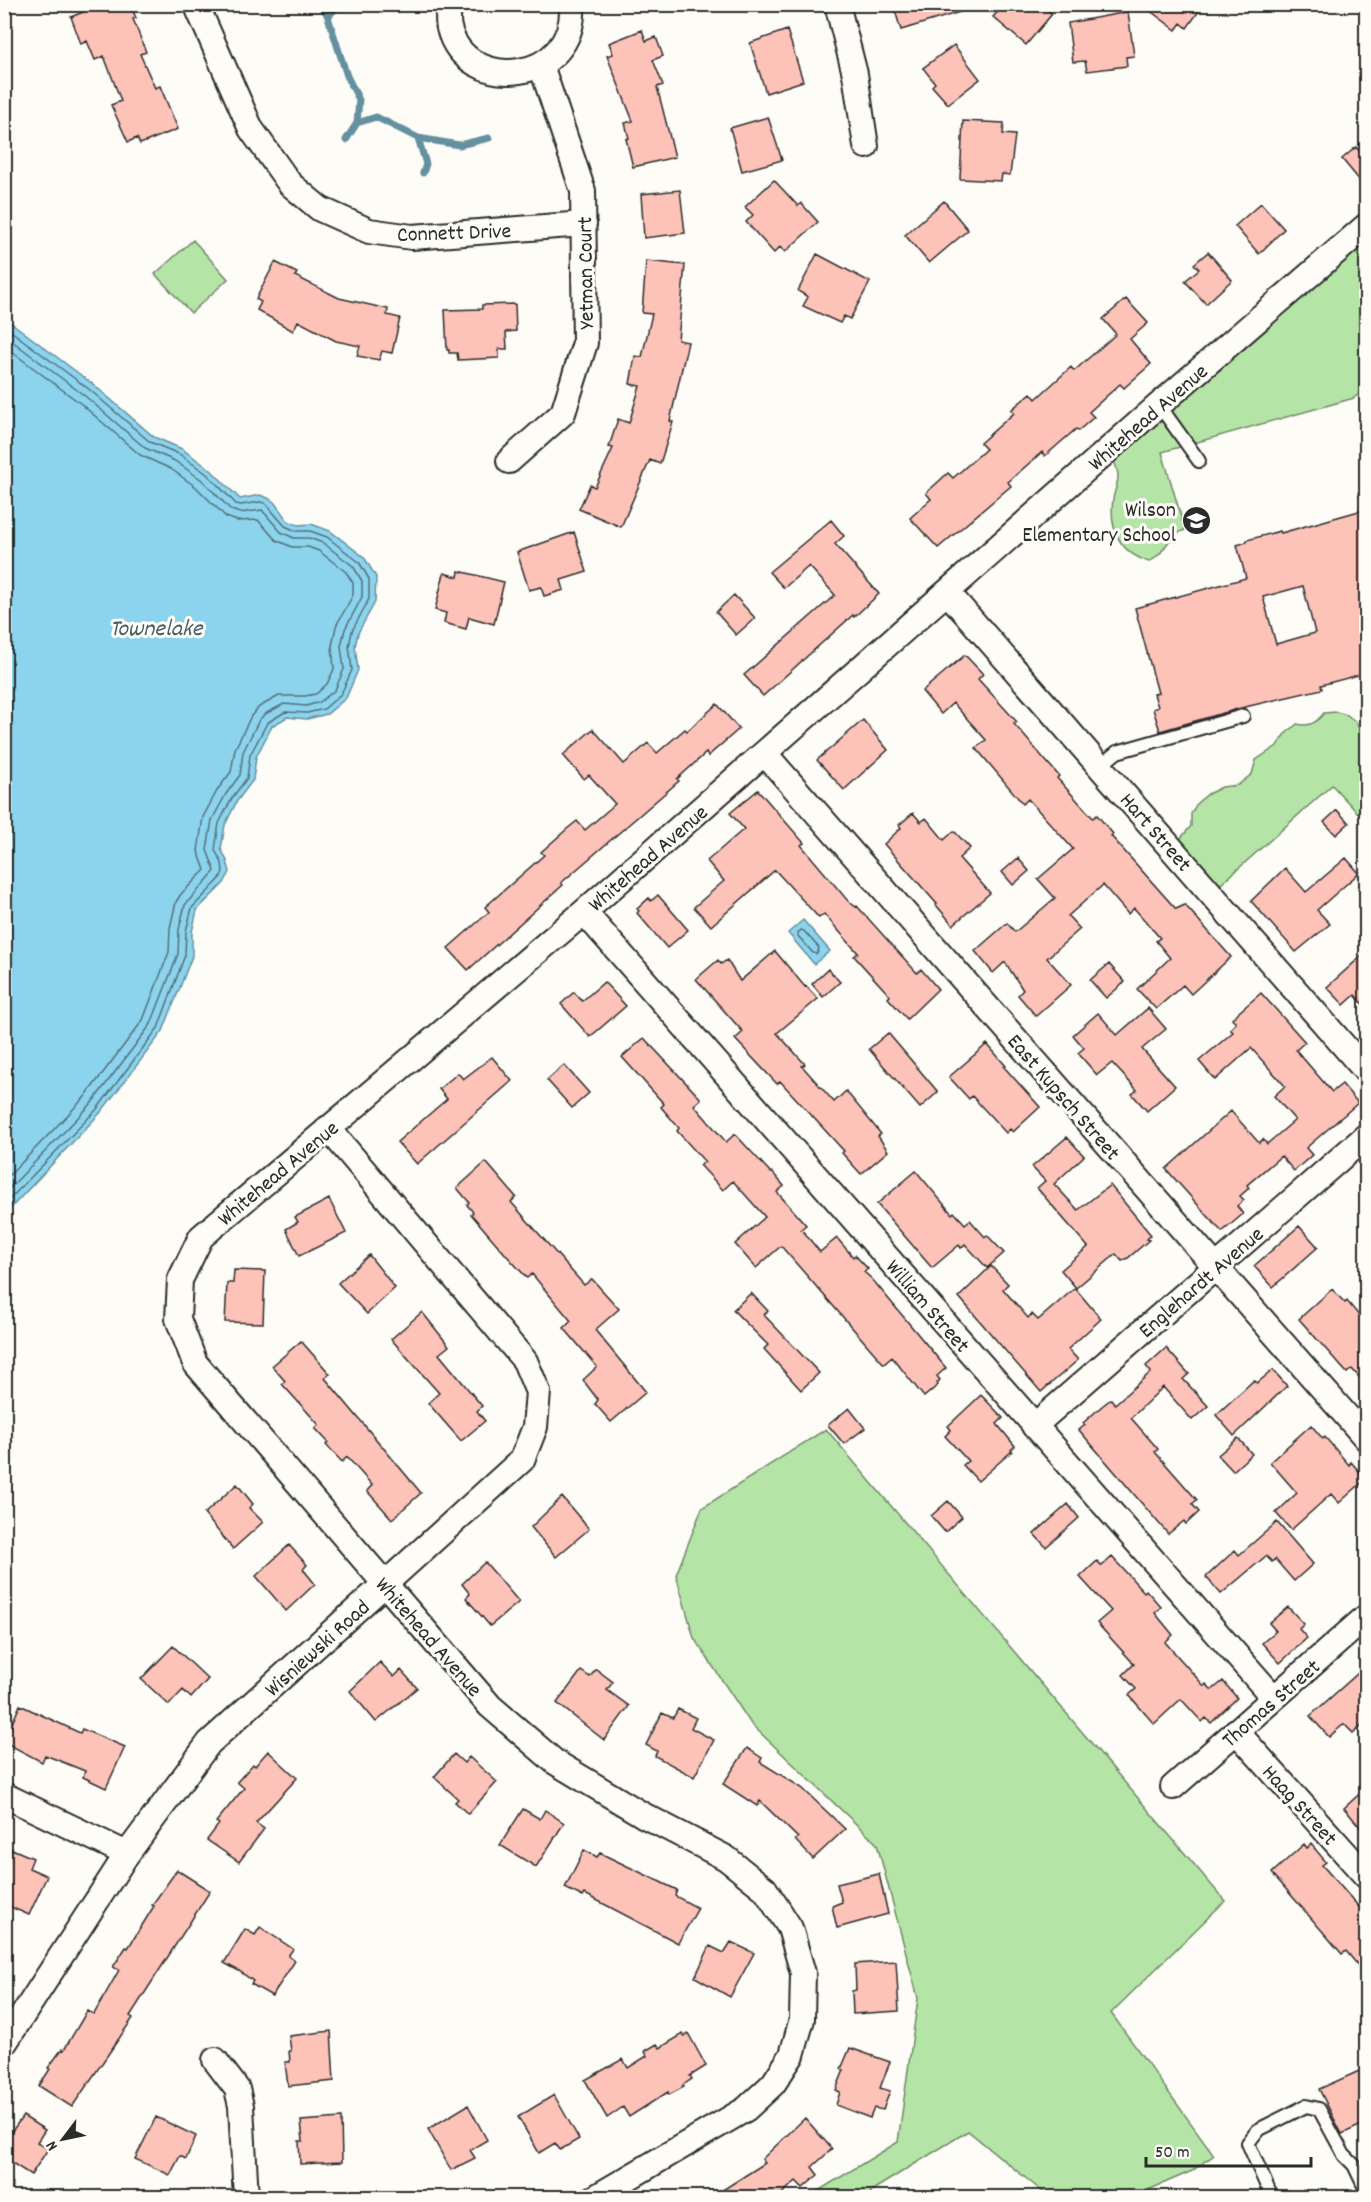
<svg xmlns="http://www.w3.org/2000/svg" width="1371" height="2202" font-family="Dekko,sans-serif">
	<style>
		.green { fill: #b4e5a6; stroke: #708868; stroke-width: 1.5 }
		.water { fill: #8cd4ed; stroke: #65909f; stroke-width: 1.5 }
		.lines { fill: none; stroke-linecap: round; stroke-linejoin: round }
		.shore { stroke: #526f79; stroke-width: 1.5 }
		.stream { stroke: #65909f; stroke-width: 7 }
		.building { fill: #fdc2b8; stroke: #2b2b2b; stroke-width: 1.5; fill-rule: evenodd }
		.service-casing { stroke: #2b2b2b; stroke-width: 16 }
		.minor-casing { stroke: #2b2b2b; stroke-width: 28 }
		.service { stroke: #fdfcf7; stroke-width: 12 }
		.minor { stroke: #fdfcf7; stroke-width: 24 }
		.labels { text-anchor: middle; stroke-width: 6; stroke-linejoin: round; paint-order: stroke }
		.street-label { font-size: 22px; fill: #2b2b2b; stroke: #fdfcf7 }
		.poi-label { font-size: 22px; fill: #2b2b2b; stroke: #fdfcf7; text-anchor: end }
		.water-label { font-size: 24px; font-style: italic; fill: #485e65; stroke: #fdfcf7 }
	</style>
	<rect width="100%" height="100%" fill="#fdfcf7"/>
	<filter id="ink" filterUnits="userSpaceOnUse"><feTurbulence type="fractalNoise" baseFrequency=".0167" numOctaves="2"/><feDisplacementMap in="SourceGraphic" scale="12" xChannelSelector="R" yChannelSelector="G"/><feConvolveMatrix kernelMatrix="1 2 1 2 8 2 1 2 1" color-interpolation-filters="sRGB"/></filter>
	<g filter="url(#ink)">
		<path class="green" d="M1366 226V388L1354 398 1162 452 1185 530C1165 536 1167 553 1149 562 1119 552 1109 529 1113 499 1114 492 1118 484 1118 476 1118 468 1112 457 1110 449Z
			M193 240 228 279 191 313 155 274Z
			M1336 712 1347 715 1356 722 1366 742V822L1332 785 1211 893 1172 849 1191 826V814L1197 803 1208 794 1222 787 1238 785 1252 774 1256 760 1277 746 1284 735 1297 724C1310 727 1316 723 1324 713Z
			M826 1429 1225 1901 1111 2013 1214 2155 1192 2171 1132 2197H1049L968 2131 871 2191V2197H808L898 2142 918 1998 877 1844 751 1724 694 1638 676 1575 702 1508Z"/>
		<path class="water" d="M5 318 94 385 154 437 182 449 211 470 240 499 260 495 268 498 274 502 288 521 298 525 311 524 330 531 364 557 376 577 375 602 358 633 355 646 358 670 346 698 327 714 307 719 287 717 272 726 256 757 253 780 237 801 225 825 221 849 227 861 230 872 224 883 197 910 192 932V956L163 1031 101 1112 5 1214Z
			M803 920 830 951 814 964 788 933Z"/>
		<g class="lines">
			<path class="shore" d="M4 326 90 390 150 442 179 454 207 474 236 504 241 505 260 502 265 503 285 526 296 531H310L327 537 359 562 369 579V599L352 631 349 646 352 670 341 694 324 709 307 713 285 712 267 723 250 755 247 778 232 798 219 823 215 850 222 863 223 872 219 880 192 908 186 931 185 955 158 1028 97 1109 4 1205
				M4 335 85 396 145 448 175 461 202 480 231 510 240 513 262 510 281 532 294 538H309L323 543 353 566 362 581V597L345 629 341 646 344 669 335 690 320 702 306 706 284 704 265 714 259 720 243 752 240 775 226 794 212 820 207 850 215 871 185 905 179 929 178 954 151 1024 91 1104 4 1194
				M4 346 80 403 140 455 171 469 196 487 226 517 237 521 258 520 276 540 292 547H308L319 551 346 572 353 583V595L336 626 332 646 334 669 327 684 316 694 305 696H279L259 707 251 716 235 749 231 772 218 789 203 817 198 851 205 870 181 894 176 902 170 928 169 952 143 1020 84 1098 4 1181
				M801 930 804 931 819 948 817 954 813 953 798 936V933Z"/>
			<path class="stream" d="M322 4 328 17
				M339 4 328 17 347 76 359 100 357 123
				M418 138 426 164 423 173
				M346 140 357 123 376 117 418 138 459 145 489 138"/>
		</g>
		<path class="building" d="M102 4H130L136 18 133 19 146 52 140 54 155 88 160 86 178 129 140 144 137 138 128 142 111 105 121 101 104 56 95 60 87 41 81 44 71 17Z
			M893 4H970V9L901 30Z
			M1005 4H1041L1052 14 1026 45 993 17Z
			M1141 4H1204L1187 28 1181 23 1176 30Z
			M1128 12 1134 56 1126 57 1127 66 1087 71 1085 61 1073 62 1068 23Z
			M642 30 646 41 656 37 663 56 653 60 663 85 657 87 675 157 633 167 626 139 629 138 625 123 633 121 607 56 613 54 609 43Z
			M787 30 803 81 766 93 750 43Z
			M954 45 980 79 948 104 932 86 935 83 923 68Z
			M768 117 782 160 742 171 730 128Z
			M963 121 1004 123 1003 134 1015 135 1010 175 1002 174 1001 181 960 179Z
			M1356 147 1366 159V188L1342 159Z
			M774 180 798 206 801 203 818 222 785 252 780 247 774 253 746 222 753 215 745 207Z
			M680 190 685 233 644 238 641 194Z
			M944 201 968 230 929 263 905 235Z
			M1261 203 1284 229 1259 254 1235 226Z
			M1208 252 1232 280 1206 304 1185 281 1199 269 1194 264Z
			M817 254 870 282 850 319 844 316 840 323 803 306 808 297 798 291Z
			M646 261 685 265 678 340 688 342 670 421 673 422 660 464 650 460 621 527 579 509 590 485 595 487 613 448 609 447 618 419 629 423 640 386 630 384 635 356 642 357 652 314 642 313Z
			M275 262 297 273 295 276 339 298 388 309 387 315 400 318 392 353 382 351 379 360 357 356 360 346 336 341 298 321 293 331 257 310 261 302 256 299Z
			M1126 299 1148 323 1130 339 1151 364 1124 388 1120 384 1089 412 1094 417 1078 431 1076 429 1045 456 1042 452 1008 482 1011 486 938 548 910 518 931 499 926 493 948 473 953 478 986 449 980 443 1014 413 1011 410 1031 393 1036 399 1071 367 1074 371 1116 334 1103 319Z
			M515 304 516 331 506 332 507 349H499V358L458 360 457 353H449V350H447L445 310 482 309V305Z
			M1366 509V673L1321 685 1322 689 1241 708 1160 731 1153 709 1158 707 1154 694 1158 693 1135 608 1246 578 1237 545 1247 542V540L1280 531 1281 533ZM1303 586 1315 633 1276 644 1263 597Z
			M831 520 844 536 835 544 879 594 854 617 853 615 763 696 744 675 835 595 809 566 784 588 769 572Z
			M574 532 587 572 561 580 564 590 544 596 541 587 529 590 517 552Z
			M459 571 504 582 494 624 469 617 466 629 444 623 446 613 435 610 444 573 458 577Z
			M734 595 755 618 736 635 716 612Z
			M965 655 983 674 978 679 1017 722 1014 724 1059 776 1057 778 1093 818 1097 815 1113 834 1111 836 1176 909 1185 905 1231 957 1191 994 1183 985 1156 1009 1137 989 1170 958 1156 941 1160 938 1134 908 1128 914 1103 885 1068 916 1080 929 1047 958 1071 985 1036 1016 1018 995 1023 990 1005 962 993 973 975 951 1007 923 1015 932 1055 898 1038 879 1073 849 1028 799 1023 804 976 748 986 740 953 703 941 714 922 691Z
			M717 704 739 729 708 756 706 753 677 779 679 781 561 883 563 885 468 970 448 948 489 912 485 907 544 855 541 852 567 829 577 821 585 830 615 804 589 775 584 779 563 755 593 729 624 764 648 743 657 753 685 729 687 731Z
			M863 720 888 750 844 790 817 760Z
			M758 790 804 843 801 845 848 901 856 907 857 906 917 973 921 969 938 989 907 1019 888 998 890 996 854 956 858 953 824 914 819 918 775 870 711 926 694 907 724 881 707 861 744 829 730 813Z
			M1337 810 1349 823 1336 835 1324 822Z
			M913 813 921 822 926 818 944 840 954 831 970 848 959 858 990 893 953 925 936 905 937 904 884 844 901 828 899 825Z
			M1018 858 1029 871 1013 885 1002 872Z
			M1346 858 1359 873 1317 910 1330 924 1296 952 1251 901 1285 868 1306 892Z
			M658 895 688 930 667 948 637 913 639 911 637 909 649 898 651 901Z
			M775 951 805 987 806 986 818 999 777 1033 805 1064 802 1066 834 1102 846 1091 881 1134 878 1136 888 1151 861 1174 842 1153 844 1151 780 1081 777 1084 735 1039 743 1032 696 979 718 960 721 964 727 960 740 981Z
			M1366 952V1008L1355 995 1344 1005 1327 987Z
			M1109 964 1125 982 1106 998 1090 980Z
			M828 969 840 982 823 997 812 984Z
			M604 982 626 1006 590 1037 561 1004 574 992 582 1001Z
			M1261 993 1305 1042 1296 1050 1332 1092 1342 1084 1358 1103 1306 1148 1312 1155 1294 1171 1281 1156 1247 1185 1249 1188 1240 1196 1244 1200 1237 1206 1243 1214 1222 1232 1166 1169 1231 1111 1259 1143 1263 1139 1267 1144 1295 1120 1274 1096 1285 1086 1251 1048 1215 1080 1199 1061 1233 1032 1230 1029 1236 1023 1232 1018Z
			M1148 1008 1166 1029 1142 1049 1175 1086 1147 1111 1132 1094 1137 1090 1112 1063 1097 1075 1078 1053 1084 1048 1073 1035 1098 1013 1117 1035Z
			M888 1033 938 1092 920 1108 869 1049Z
			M644 1038 701 1099 694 1105 726 1142 735 1134 771 1173 772 1172 784 1186 777 1192 806 1225 801 1229 820 1252 837 1238 853 1257 855 1255 868 1269 864 1272 872 1279 946 1368 937 1376 940 1380 937 1383 938 1385 924 1397 892 1357 884 1364 875 1354 781 1246 756 1268 735 1244 765 1217 733 1181 723 1190 700 1165 705 1162 677 1131 679 1128 661 1107 664 1104 622 1057Z
			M987 1044 1006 1066 1004 1067 1040 1107 1013 1132 1010 1129 1006 1133 972 1096 969 1099 949 1077Z
			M492 1057 512 1081 417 1164 397 1142 447 1099 439 1089 458 1073 463 1079Z
			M564 1065 589 1093 572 1108 547 1080Z
			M1067 1137 1084 1156 1054 1184 1078 1210 1110 1185 1151 1235 1147 1239 1149 1240 1128 1258 1122 1261 1116 1254 1076 1288 1061 1270 1088 1247 1037 1188 1045 1181 1032 1167Z
			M486 1162 516 1197 511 1202 584 1285 592 1279 619 1309 595 1330 646 1392 611 1422 595 1404 598 1400 583 1380 597 1367 564 1328 571 1321 532 1274 527 1278 507 1256 471 1214 473 1212 467 1205 469 1202 457 1188Z
			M916 1171 952 1214 954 1212 965 1224 970 1220 985 1237 987 1235 1004 1253 987 1268 965 1244 961 1248 959 1245 932 1268 877 1204Z
			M329 1199 346 1233 299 1256 286 1229 298 1222 295 1217Z
			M1299 1226 1318 1247 1273 1287 1254 1266Z
			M369 1255 395 1288 367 1314 338 1283Z
			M991 1266 1008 1284 1003 1289 1028 1318 1032 1314 1038 1320 1075 1288 1101 1319 1068 1349 1078 1360 1041 1392 959 1297Z
			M234 1270 265 1271 263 1323 225 1322 227 1283H233Z
			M1332 1289 1345 1303 1347 1301 1366 1324V1385L1352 1369 1347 1373 1299 1319Z
			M751 1293 768 1311 764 1315 819 1373 801 1390 764 1349 768 1345 733 1310Z
			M422 1312 449 1346 439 1354 482 1406 477 1411 485 1421 461 1441 428 1403 439 1393 391 1339Z
			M301 1341 330 1374 325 1378 421 1493 392 1519 367 1491 372 1485 347 1457 342 1462 326 1445 328 1442 315 1428 319 1425 282 1384 285 1381 272 1366Z
			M1166 1348 1189 1374 1183 1379 1208 1406 1192 1420 1163 1387 1131 1418 1158 1449 1155 1452 1197 1500 1192 1504 1199 1512 1186 1524 1184 1521 1168 1534 1079 1430 1085 1425 1083 1423 1102 1406 1111 1399 1115 1404 1151 1372 1146 1366Z
			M1273 1370 1287 1386 1234 1436 1216 1415 1254 1380 1257 1383Z
			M981 1395 1003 1418 997 1424 1015 1446 1011 1450 1012 1451 978 1481 963 1465 968 1461 945 1436 951 1430 948 1426Z
			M849 1408 865 1428 844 1444 828 1425Z
			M1311 1425 1323 1439 1325 1437 1349 1465 1351 1462 1366 1479 1339 1503 1331 1494 1291 1530 1276 1513 1297 1493 1270 1462Z
			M1238 1438 1252 1454 1233 1471 1218 1455Z
			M237 1484 253 1504 249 1508 263 1522 233 1549 204 1514Z
			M562 1497 589 1529 556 1557 531 1527Z
			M948 1501 962 1517 945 1532 931 1516Z
			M1068 1504 1079 1518 1046 1547 1034 1534Z
			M1277 1522 1313 1564 1294 1581 1275 1559 1272 1562 1266 1556 1221 1594 1206 1577 1235 1550 1239 1555Z
			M289 1545 307 1565 303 1569 315 1584 286 1611 256 1576Z
			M1112 1557 1144 1592 1146 1590 1161 1607 1155 1613 1173 1635 1165 1642 1204 1686 1206 1684 1212 1690 1223 1681 1237 1698 1211 1723 1206 1718 1202 1722 1181 1699 1154 1724 1129 1695 1136 1689 1123 1675 1134 1664 1097 1623 1111 1611 1080 1577 1097 1561 1102 1566Z
			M485 1562 519 1602 490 1626 466 1598 470 1594 462 1584Z
			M1288 1607 1304 1624 1299 1629 1307 1638 1280 1663 1262 1643 1276 1631 1269 1623Z
			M173 1646 208 1679 191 1698 183 1690 169 1705 141 1679Z
			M380 1662 394 1677 401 1670 417 1688 376 1722 350 1691Z
			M1366 1666V1721L1353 1733 1344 1724 1329 1737 1310 1716Z
			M596 1669 613 1682 607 1690 629 1706 604 1740 557 1703 581 1671 590 1677Z
			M20 1705 80 1733 82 1729 125 1747 106 1788 83 1777 85 1771 45 1755 42 1762 4 1742Z
			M678 1709 696 1718 691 1728 714 1740 694 1777 655 1756 657 1751 646 1745 662 1713 673 1718Z
			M747 1748 762 1758 760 1762 802 1788 845 1829 813 1859 795 1840 798 1838 760 1801 757 1806 723 1784Z
			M268 1751 297 1778 256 1823 264 1829 239 1862 207 1840 219 1824 216 1822 244 1788 237 1782 253 1764 255 1766Z
			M454 1754 464 1763 469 1757 497 1782 468 1814 455 1802 458 1799 434 1777Z
			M1366 1788V1834L1344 1808Z
			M523 1809 540 1819 545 1810 564 1823 536 1867 500 1845Z
			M1304 1844 1307 1848 1311 1844 1326 1862 1322 1865 1366 1915V1975L1346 1951 1342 1954 1272 1873Z
			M12 1849 33 1858 29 1868 47 1876 29 1915 4 1904V1865Z
			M584 1850 597 1857 600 1853 677 1890 675 1896 698 1908 678 1943 585 1894 583 1897 565 1888Z
			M177 1870 210 1891 130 2016 133 2018 72 2107 39 2086 50 2069 48 2068 62 2049 64 2050 87 2011 94 2014 119 1970 113 1967 126 1947 128 1948 154 1906 152 1905Z
			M879 1874 888 1914 837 1928 832 1906 842 1902 837 1884Z
			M260 1927 293 1949 288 1956 295 1961 272 1996 251 1984 253 1981 239 1971 224 1963 245 1929 255 1935Z
			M731 1942 754 1953 730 1997 695 1977 710 1946 724 1953Z
			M896 1961 899 2011 853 2014 852 1991 856 1990 855 1964Z
			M331 2031 334 2081 288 2086 285 2062H290L289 2051H291L289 2036Z
			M688 2033 706 2066 690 2076 692 2079 683 2085 684 2087 669 2095 668 2092 629 2117 623 2107 607 2118 585 2080 623 2059 628 2068 647 2056 645 2051 657 2044 660 2048 683 2034 684 2036Z
			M850 2048 890 2062 880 2088 890 2091 883 2110 874 2108 870 2118 836 2105 840 2092 836 2090 844 2070 841 2069Z
			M1366 2068V2123L1342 2134 1319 2089Z
			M554 2095 579 2139 560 2150 555 2143 539 2153 518 2117Z
			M468 2105 487 2140 470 2150 475 2158 451 2170 428 2129Z
			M23 2116 45 2130 37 2142 48 2149 31 2175 4 2158V2127L12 2131Z
			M156 2117 196 2136 186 2159 180 2156 170 2175 135 2159Z
			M341 2118 342 2162 300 2164 299 2141H303L301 2121Z
			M805 2118 832 2149 812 2167 818 2175 803 2188 796 2181 777 2198H710L765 2163 762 2159Z"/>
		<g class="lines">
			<defs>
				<path id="service" d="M1159 405 1199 461
					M1100 766 1117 752 1243 716
					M1272 2198 1248 2143 1258 2130 1306 2106 1319 2109 1344 2155 1354 2165 1366 2190"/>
				<path id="minor" d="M196 4 251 129 290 184 320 209 369 231 412 237 584 224
					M448 4C449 12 447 21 449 28 466 95 577 84 572 4
					M837 4 855 74 866 146
					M509 461 563 413 585 343 583 191 541 65
					M947 592 1366 1071
					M765 754 1366 1438
					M584 912 1274 1698
					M1034 1426 1366 1136
					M1236 1731 1366 1876
					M1173 1787 1366 1617
					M4 1795 127 1854
					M4 2044 127 1854 209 1743 522 1460 535 1427 538 1392 525 1361 328 1128
					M215 2060 237 2089 241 2106 246 2198
					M594 2198 746 2109 773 2084 792 2055 802 2019 803 1973 790 1928 765 1889 726 1858 643 1815 555 1762 490 1706 195 1363 178 1319 180 1280 201 1237 584 912 1159 405 1366 226"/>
			</defs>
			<use href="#service" class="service-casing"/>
			<use href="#minor" class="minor-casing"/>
			<use href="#service" class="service"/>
			<use href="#minor" class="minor"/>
		</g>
	</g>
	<defs>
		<symbol id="school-disc" viewBox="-11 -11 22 22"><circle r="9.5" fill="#2b2b2b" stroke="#fdfcf7"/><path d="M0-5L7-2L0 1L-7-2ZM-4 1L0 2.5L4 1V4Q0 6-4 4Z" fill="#fff"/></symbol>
	</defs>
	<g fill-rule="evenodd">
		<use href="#school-disc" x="1180" y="504" width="33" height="33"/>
	</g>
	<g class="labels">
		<g class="street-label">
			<text transform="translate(454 231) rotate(-2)" y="8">Connett Drive</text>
			<text transform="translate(584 273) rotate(-91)" y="8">Yetman Court</text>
			<text transform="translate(1147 416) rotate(-41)" y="8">Whitehead Avenue</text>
			<text transform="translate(1157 831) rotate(49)" y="8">Hart Street</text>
			<text transform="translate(647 857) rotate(-41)" y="8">Whitehead Avenue</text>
			<text transform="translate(1065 1096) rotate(49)" y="8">East Kupsch Street</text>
			<text transform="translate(277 1172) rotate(-40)" y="8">Whitehead Avenue</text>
			<text transform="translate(1200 1281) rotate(-41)" y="8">Englehardt Avenue</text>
			<text transform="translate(929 1305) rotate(49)" y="8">William Street</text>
			<text transform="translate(430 1636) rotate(49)" y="8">Whitehead Avenue</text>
			<text transform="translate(316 1647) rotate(-42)" y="8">Wisniewski Road</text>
			<text transform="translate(1270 1702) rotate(-41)" y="8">Thomas Street</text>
			<text transform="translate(1301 1804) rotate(48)" y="8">Haag Street</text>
		</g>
		<g class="poi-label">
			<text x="1176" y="516">Wilson<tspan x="1176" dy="25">Elementary School</tspan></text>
		</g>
		<g class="water-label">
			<text x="156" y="635">Townelake</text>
		</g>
	</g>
	<rect width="1371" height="2202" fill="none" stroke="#fdfcf7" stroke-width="24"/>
	<rect x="12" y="12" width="1347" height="2178" fill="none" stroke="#2b2b2b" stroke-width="2" filter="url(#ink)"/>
	<g transform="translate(63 2139) rotate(238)" stroke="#fdfcf7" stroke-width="4.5" paint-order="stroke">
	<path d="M0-4.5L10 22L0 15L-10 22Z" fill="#2b2b2b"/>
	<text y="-9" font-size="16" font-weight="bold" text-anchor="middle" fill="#2b2b2b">N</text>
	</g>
	<path d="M1146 2157v9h165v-9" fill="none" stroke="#2b2b2b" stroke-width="3"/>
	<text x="1155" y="2157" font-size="18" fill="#2b2b2b" stroke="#fdfcf7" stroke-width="4.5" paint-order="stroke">50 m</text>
</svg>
